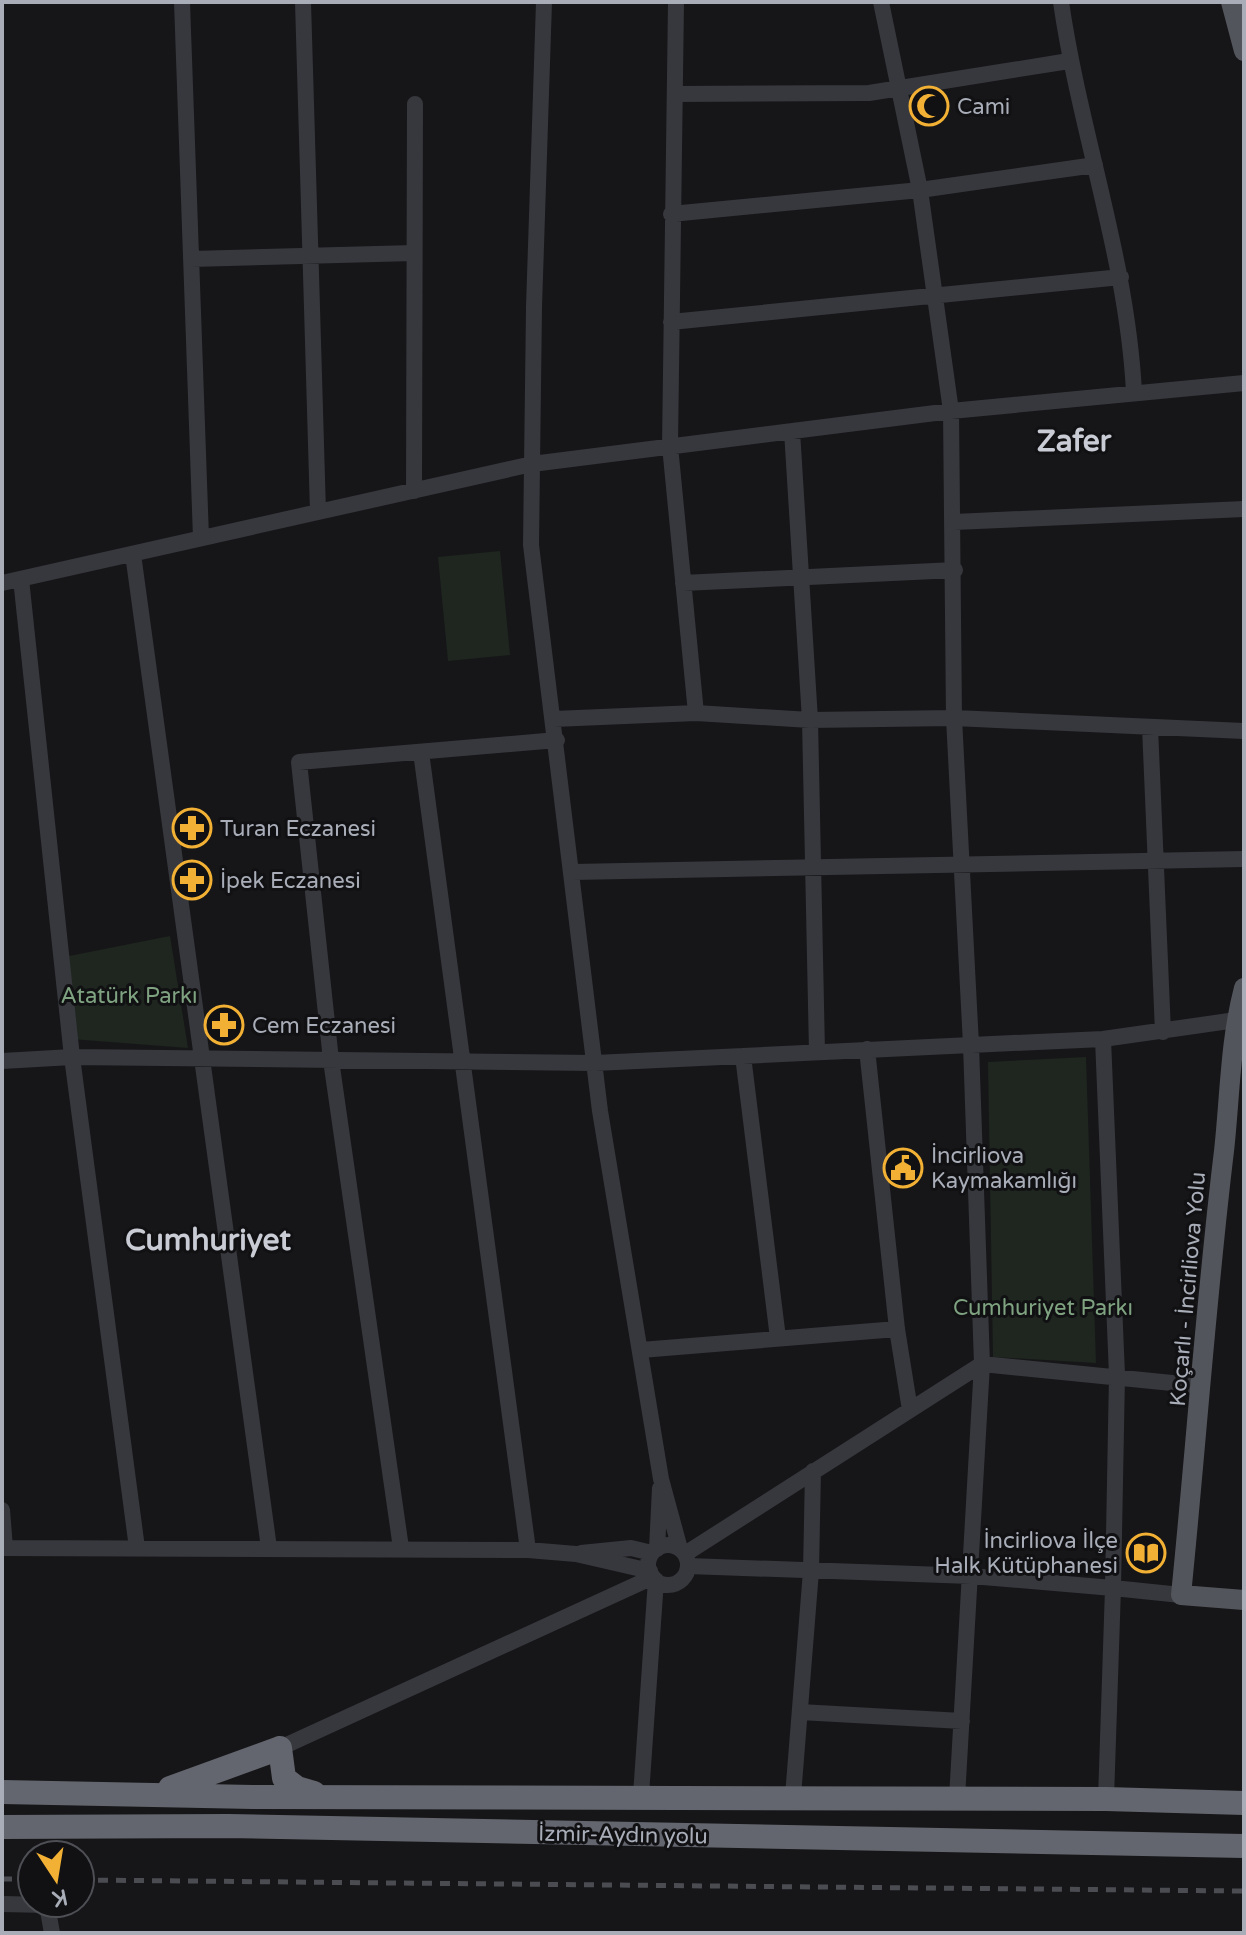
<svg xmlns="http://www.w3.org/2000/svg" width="1246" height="1935" font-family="'Varela Round',sans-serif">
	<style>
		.green { fill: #1e261f }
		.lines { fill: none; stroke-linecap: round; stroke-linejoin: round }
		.minor { stroke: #37383d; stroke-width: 16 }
		.major { stroke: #53555c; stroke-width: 20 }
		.highway { stroke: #63666e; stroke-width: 24 }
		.rail { stroke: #4a4c52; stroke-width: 5; stroke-dasharray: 10 8; stroke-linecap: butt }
		.labels { text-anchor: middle; stroke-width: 6; stroke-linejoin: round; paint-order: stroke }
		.poi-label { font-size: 22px; fill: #a8adb8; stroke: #111113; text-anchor: start }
		.park-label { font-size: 22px; fill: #7fa381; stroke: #111113 }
		.street-label { font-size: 22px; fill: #a8adb8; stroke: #111113 }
		.district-label { font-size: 30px; font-weight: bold; fill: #c9ccd4; stroke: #111113 }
	</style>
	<rect width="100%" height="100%" fill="#161618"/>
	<path class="green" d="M500 551 510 655 448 661 438 557Z
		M170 936 188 1048 71 1039 64 957Z
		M1086 1057 1096 1363 993 1357 988 1062Z"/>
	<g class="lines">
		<path class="minor" d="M182 2 201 538
			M303 2 318 512
			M544 2 534 307 531 545 600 1111 661 1479 680 1549
			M676 2 670 446 696 713
			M881 2 920 190 951 411 954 718 971 1045 1103 1039 1236 1020
			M1061 2C1080 133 1127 258 1134 392
			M676 94 869 93 1069 61
			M671 214 920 190 1095 165
			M191 259 414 253
			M671 322 1121 277
			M792 431 810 720 817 1052
			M414 491 415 104
			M954 522 1244 509
			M133 554 269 1548
			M21 579 72 1057 137 1548
			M2 583 532 464 951 411 1244 383
			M683 583 955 570
			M554 719 696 713 810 720 954 718 1244 731
			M1150 727 1163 1032
			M421 752 528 1550
			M573 872 1244 859
			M867 1049 897 1329 910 1410
			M743 1056 778 1338
			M2 1061 72 1057 595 1063 971 1045 982 1364 957 1798
			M641 1350 897 1329
			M2 1510 5 1548
			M648 1565a20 20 0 1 1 40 0a20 20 0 1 1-40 0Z
			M2 1548 528 1550 576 1554 650 1571
			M401 1548 331 1060 299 762 557 740
			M657 1549 660 1488
			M581 1553 631 1548 652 1553
			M685 1554 982 1364 1202 1386
			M688 1566 971 1576 1113 1588 1117 1375 1103 1039
			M800 1712 962 1721
			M280 1748 653 1577
			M641 1795 656 1580
			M793 1796 811 1571 813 1471
			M1106 1799 1113 1588 1181 1595
			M2 1904 47 1905 52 1933"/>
		<path class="major" d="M1231 2 1244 51
			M1244 988C1230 1041 1230 1097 1224 1151 1206 1299 1196 1447 1181 1595L1244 1600"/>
		<path class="highway" d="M280 1748 284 1778 297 1788 314 1793
			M170 1788 280 1748
			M2 1792 253 1797 1106 1799 1244 1803
			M2 1827 228 1826 1244 1846"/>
		<path class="rail" d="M2 1879H32
			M80 1880 1244 1891"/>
	</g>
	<defs>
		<symbol id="mosque-ring" viewBox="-11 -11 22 22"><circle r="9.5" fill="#111113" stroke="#f2b134" stroke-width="1.5"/><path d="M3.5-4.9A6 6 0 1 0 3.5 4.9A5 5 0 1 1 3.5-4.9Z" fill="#f2b134"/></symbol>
		<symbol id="pharmacy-ring" viewBox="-11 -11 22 22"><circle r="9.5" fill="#111113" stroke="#f2b134" stroke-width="1.5"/><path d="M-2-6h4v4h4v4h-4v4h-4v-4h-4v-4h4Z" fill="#f2b134"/></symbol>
		<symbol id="civic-ring" viewBox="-11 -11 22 22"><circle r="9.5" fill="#111113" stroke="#f2b134" stroke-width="1.5"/><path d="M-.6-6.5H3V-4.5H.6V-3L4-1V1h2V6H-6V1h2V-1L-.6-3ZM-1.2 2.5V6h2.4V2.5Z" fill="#f2b134"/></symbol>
		<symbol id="library-ring" viewBox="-11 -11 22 22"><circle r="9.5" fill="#111113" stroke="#f2b134" stroke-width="1.5"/><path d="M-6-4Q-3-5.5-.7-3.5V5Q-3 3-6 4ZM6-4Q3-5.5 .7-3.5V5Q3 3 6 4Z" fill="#f2b134"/></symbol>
	</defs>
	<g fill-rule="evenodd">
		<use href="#mosque-ring" x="907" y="84" width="44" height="44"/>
		<use href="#pharmacy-ring" x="170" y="806" width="44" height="44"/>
		<use href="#pharmacy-ring" x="170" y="858" width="44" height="44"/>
		<use href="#pharmacy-ring" x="202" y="1003" width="44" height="44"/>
		<use href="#civic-ring" x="881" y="1146" width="44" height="44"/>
		<use href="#library-ring" x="1124" y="1531" width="44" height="44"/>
	</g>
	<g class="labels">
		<g class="poi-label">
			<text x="957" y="114">Cami</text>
			<text x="220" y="836">Turan Eczanesi</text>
			<text x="220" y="888">İpek Eczanesi</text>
			<text x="252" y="1033">Cem Eczanesi</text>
			<text x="931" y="1163">İncirliova<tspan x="931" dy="25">Kaymakamlığı</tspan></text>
			<text x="1118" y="1548" text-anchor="end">İncirliova İlçe<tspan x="1118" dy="25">Halk Kütüphanesi</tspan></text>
		</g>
		<g class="park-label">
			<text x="129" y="1003">Atatürk Parkı</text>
			<text x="1043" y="1315">Cumhuriyet Parkı</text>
		</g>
		<g class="street-label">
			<text transform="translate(1187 1289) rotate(-85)" y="8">Koçarlı - İncirliova Yolu</text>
			<text transform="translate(623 1834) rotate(1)" y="8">İzmir-Aydın yolu</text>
		</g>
		<g class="district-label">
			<text x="1074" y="451">Zafer</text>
			<text x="208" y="1250">Cumhuriyet</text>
		</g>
	</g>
	<rect width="1246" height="1935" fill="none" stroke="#a8adb8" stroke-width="8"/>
	<g transform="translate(56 1879) rotate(168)"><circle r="38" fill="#111113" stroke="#4d4f55" stroke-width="2"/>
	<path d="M0-6L14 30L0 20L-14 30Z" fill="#f2b134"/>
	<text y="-12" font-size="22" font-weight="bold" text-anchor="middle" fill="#a8adb8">K</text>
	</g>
</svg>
